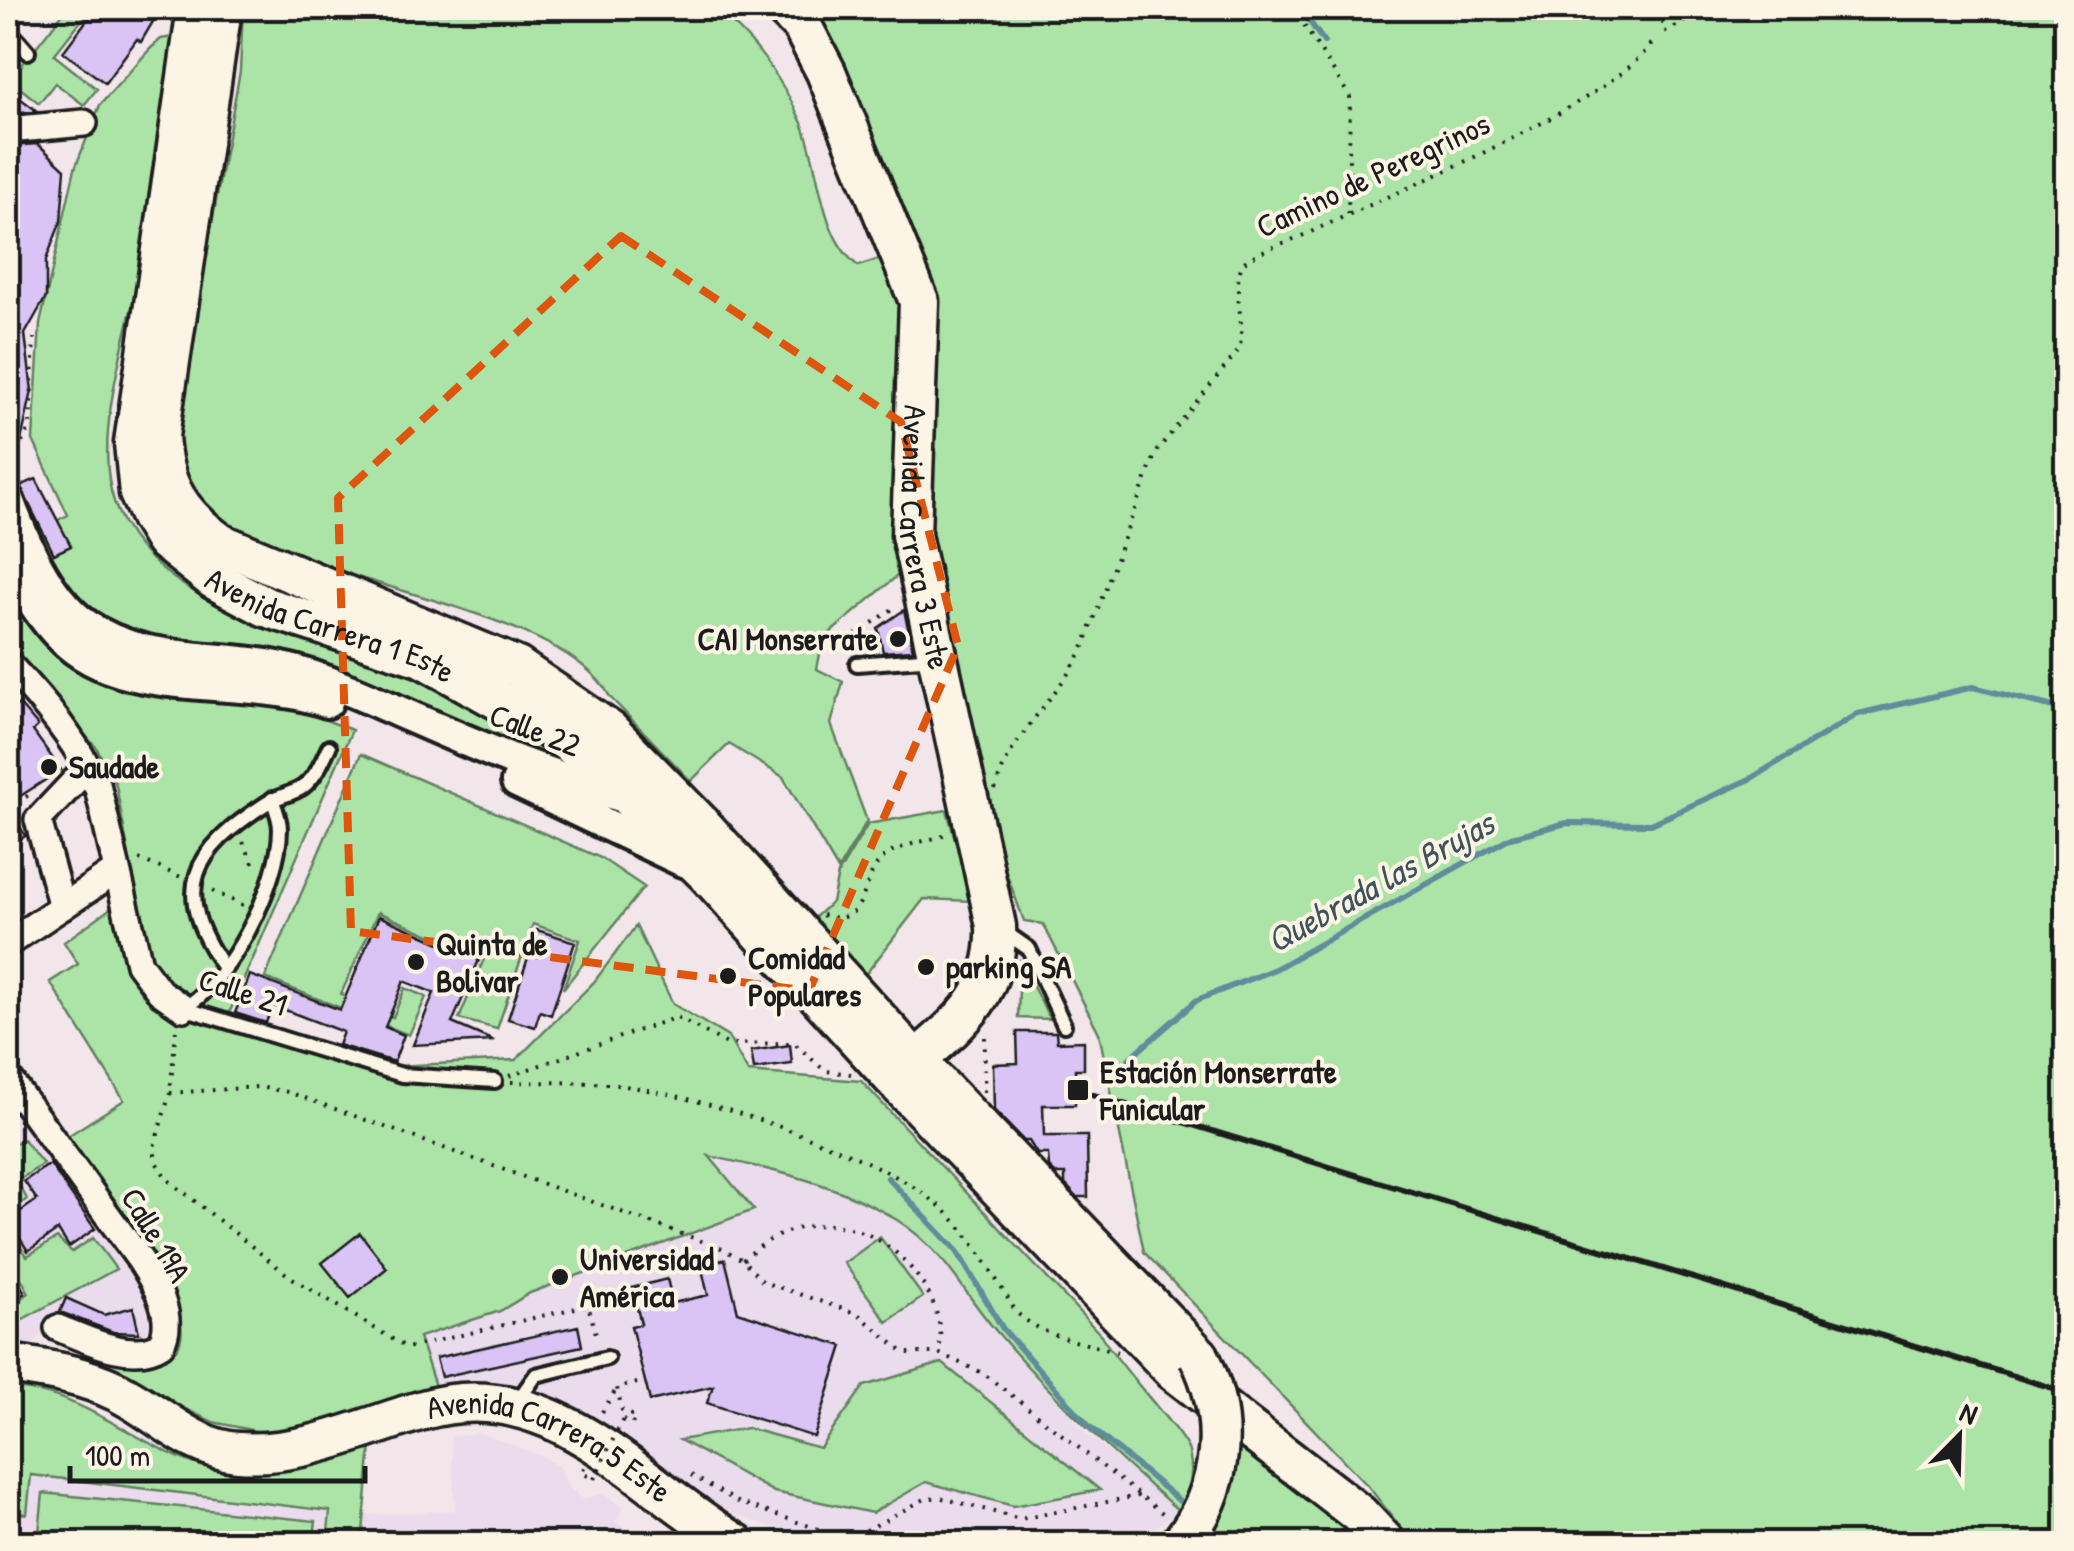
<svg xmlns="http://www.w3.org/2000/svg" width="2074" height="1551" font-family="'Patrick Hand',sans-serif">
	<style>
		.built { fill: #eadced }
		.green { fill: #ace4a8; stroke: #648062; stroke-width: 2.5 }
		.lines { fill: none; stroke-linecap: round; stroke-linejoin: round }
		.stream { stroke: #608c9b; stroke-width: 6 }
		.building { fill: #d9c4f5; stroke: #1c1c1c; stroke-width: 2.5 }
		.service-casing { stroke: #1c1c1c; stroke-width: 20 }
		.minor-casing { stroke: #1c1c1c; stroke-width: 32 }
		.tertiary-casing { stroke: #1c1c1c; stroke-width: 38 }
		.primary-casing { stroke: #1c1c1c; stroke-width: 45 }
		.path { stroke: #1c1c1c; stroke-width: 4; stroke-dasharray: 2.5 8; stroke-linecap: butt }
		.service { stroke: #fcf5e5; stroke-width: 12 }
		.minor { stroke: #fcf5e5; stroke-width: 25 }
		.tertiary { stroke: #fcf5e5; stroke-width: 30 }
		.primary { stroke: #fcf5e5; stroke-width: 38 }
		.rail { stroke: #1c1c1c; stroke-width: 6 }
		.primary-bridge-casing { stroke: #1c1c1c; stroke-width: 45; stroke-linecap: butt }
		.path-bridge { stroke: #1c1c1c; stroke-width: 4; stroke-dasharray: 2.5 8; stroke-linecap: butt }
		.primary-bridge { stroke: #fcf5e5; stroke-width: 38 }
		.marked { fill: none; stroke: #de560d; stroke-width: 8; stroke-dasharray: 20 12; stroke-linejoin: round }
		.poi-dot { fill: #1c1c1c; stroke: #fcf5e5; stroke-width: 4 }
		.labels { text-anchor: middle; stroke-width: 8; stroke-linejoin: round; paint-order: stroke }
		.street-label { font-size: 32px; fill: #1c1c1c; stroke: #fcf5e5 }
		.poi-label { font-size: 32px; font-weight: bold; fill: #1c1c1c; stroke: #fcf5e5; text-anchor: start }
		.water-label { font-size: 35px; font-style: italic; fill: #3e545c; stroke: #fcf5e5 }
	</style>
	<rect width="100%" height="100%" fill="#f2e6ea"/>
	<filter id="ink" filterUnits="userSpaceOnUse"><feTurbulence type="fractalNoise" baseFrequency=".01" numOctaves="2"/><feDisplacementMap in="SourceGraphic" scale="20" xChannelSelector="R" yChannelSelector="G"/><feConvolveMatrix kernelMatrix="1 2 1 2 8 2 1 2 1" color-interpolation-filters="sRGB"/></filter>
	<g filter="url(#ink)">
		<path class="built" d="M101 1064 707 1155 838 1190 897 1220 945 1258 994 1330 1085 1432 1178 1510 1137 1543H826L729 1513 554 1401 500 1382 435 1386 275 1435 63 1139 124 1101Z
			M8 1103 142 1292 152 1317V1333L105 1341 53 1317 27 1354 8 1351Z
			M24 1389 78 1403 178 1454 234 1473 267 1471 371 1446 365 1515 455 1510 451 1437 480 1433 542 1456 561 1468 567 1486 584 1500 602 1493 624 1507 615 1522 654 1543 8 1544V1391Z"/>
		<path class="green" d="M67 8H91L54 55 97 89 84 105 55 83 39 103 10 80Z
			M243 8H712C750 31 783 81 802 123 821 168 818 234 858 266L886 257 907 278 903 571 823 639 817 669 843 682 831 724 867 821 838 870 783 777 729 744 691 781 610 697C564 605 288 582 205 512 180 491 177 459 174 429L240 71Z
			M797 8H2066V1543H1413L1368 1486 1144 1252 1099 1033 1043 924 1024 921 994 840 930 565V371Z
			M173 37C163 118 153 198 138 278 126 341 100 416 109 480 128 611 327 639 426 683 482 707 534 740 586 771L136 641 64 596 32 533 68 515 33 440 40 324 75 168 100 105 150 49 161 39Z
			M8 577 268 698 352 730 228 1016 395 1066 516 1060 594 982 636 926 673 1004 728 1037 748 1072 861 1081 1101 1335C1116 1363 1186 1436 1189 1452 1194 1474 1191 1493 1178 1510 1113 1455 1053 1398 998 1333 962 1292 946 1251 897 1220 840 1184 774 1170 709 1156L754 1210 530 1293 500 1311 419 1337 435 1386 275 1435 213 1422 90 1365 94 1356C149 1356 200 1379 175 1295L63 1139 124 1100 50 982 78 964 64 942 129 895 134 884 116 785 96 747 8 651Z
			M361 754 601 858 644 887 563 989 580 940 533 924 497 1029 459 1019 484 959 378 912 341 994 393 1017 405 988 426 997 409 1035 265 978Z
			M947 810 972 901 924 899 865 975 813 919 832 902 838 874 868 824Z
			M1020 962 1050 1019 1018 1018Z
			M23 1139 43 1164 17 1181 27 1199 8 1214V1147Z
			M8 1227 27 1256 57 1238 72 1252 93 1238 116 1269 8 1327V1308L29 1293 12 1262 8 1263Z
			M880 1237 923 1297 887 1322 844 1263Z
			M942 1363 1100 1490 1013 1506 926 1482 872 1513 774 1492 680 1440 747 1428 820 1448 864 1386Z
			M24 1389C101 1399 162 1468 236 1473 280 1476 330 1456 371 1446L362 1543H327L330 1511 31 1475 27 1514 8 1512V1391Z
			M1234 1436 1368 1543H1215L1203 1532Z
			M43 1493 316 1521 313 1543H38Z"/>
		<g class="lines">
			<path class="stream" d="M1300 8 1324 42
				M1129 1059 1197 1000 1275 969 1511 837 1567 823 1651 824 1750 779 1858 714 1973 687 2066 710
				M888 1178 957 1251 1003 1329 1089 1426 1188 1508
				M1210 1526 1232 1544"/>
		</g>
		<path class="building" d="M96 8H161L141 42 137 39 105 83 63 52Z
			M8 89 37 111 8 114Z
			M38 144 65 169 61 221 46 260V297L25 334 32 391 14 472 8 471V146Z
			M36 479 71 546 54 554 20 486Z
			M904 610 913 650 883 652 878 628Z
			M19 704 38 726 33 731 61 770 8 804 25 836 8 848V713Z
			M379 916 479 960 452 1023 494 1041 413 1045 434 993 404 981 385 1027 404 1035 394 1062 338 1045 343 1032 272 1005 266 1023 235 1013 250 975 340 1010Z
			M537 930 575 942 551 1015 540 1011 535 1027 508 1019Z
			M1017 1032H1056L1057 1042 1084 1041V1069H1075V1105H1043L1044 1136H1087L1088 1197H1077L1065 1184V1174H1056L1049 1167 1048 1154H1037L1029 1141H1024L994 1110 993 1064 1018 1063Z
			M790 1045 792 1064 754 1069 751 1051Z
			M50 1164 95 1229 69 1247 58 1230 28 1251 8 1220 37 1200 24 1181Z
			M360 1233 387 1268 350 1298 322 1263Z
			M725 1259 738 1312 843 1346 814 1437 707 1403 713 1386 650 1401 631 1326 641 1324 632 1288 667 1279 673 1303 708 1295 701 1265Z
			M8 1262 25 1293 8 1303Z
			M66 1298 104 1315 133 1307 139 1333 113 1332 60 1312Z
			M578 1326 582 1346 441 1377 436 1358Z"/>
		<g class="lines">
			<defs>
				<path id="service" d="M8 29 28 52
					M857 664 934 658
					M1002 930 1029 949 1064 1025
					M224 968C170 890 192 851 267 803 278 796 293 794 303 787 316 777 322 761 329 747
					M183 1008 402 1075 495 1081
					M183 1008C230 984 280 882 280 829 280 819 276 809 272 799
					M517 1402 536 1375 607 1358"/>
				<path id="minor" d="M8 130 84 123
					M8 664C44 702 76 740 98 788L139 964 160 992 183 1008
					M62 907 38 820 88 767
					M8 943 117 870
					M8 1078 140 1260C155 1283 176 1317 161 1344 133 1363 85 1339 58 1328"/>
				<path id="tertiary" d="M8 500C24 542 46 595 83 623 137 663 205 655 267 665 317 673 365 697 411 717 484 749 556 780 633 799
					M8 561C24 587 39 615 61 637 123 702 247 673 327 702
					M517 782 683 861"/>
				<g id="primary">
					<path id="s1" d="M197 8 134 443 139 493 150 517 164 540 213 579 266 607 421 657 547 727 589 758 708 875 894 1079 1174 1371 1359 1514 1387 1544"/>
					<path d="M222 8 159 436C162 486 180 514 220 543L517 667 610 731 702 825 915 1060 1199 1356"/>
					<path id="s2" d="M784 8 802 26 826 72 919 301 911 535 996 926C999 1003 948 1030 896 1078"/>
					<path id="s3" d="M8 1364C45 1369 84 1375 118 1392 158 1412 191 1449 238 1452 300 1457 365 1427 423 1410 552 1372 636 1484 737 1544"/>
				</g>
			</defs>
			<use href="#service" class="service-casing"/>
			<use href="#minor" class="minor-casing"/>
			<use href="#tertiary" class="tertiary-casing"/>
			<use href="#primary" class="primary-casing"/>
			<path class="path" d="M1293 8 1350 97 1348 214
				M1646 8 1668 28
				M1910 8 1923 16 1952 8
				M1665 32 1694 16 1725 8
				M8 471 30 426 34 338
				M838 647 897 606
				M995 790C1010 734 1059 698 1084 646L1156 452 1239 350C1247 322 1230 288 1243 263 1262 248 1290 242 1313 231 1390 194 1613 105 1654 40
				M8 808 29 795
				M243 842 256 869
				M139 859 181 877
				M212 891 245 906
				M822 915C869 929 859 881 882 859 898 844 929 841 949 834
				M176 1030 170 1093 154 1147 156 1162 167 1179 289 1276 407 1348 588 1305 596 1334
				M509 1076 677 1017 727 1044 794 1043 825 1071 851 1074
				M511 1082C546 1083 582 1081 617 1085 697 1094 875 1152 936 1203 971 1231 993 1276 1017 1313 1046 1339 1081 1341 1117 1352
				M984 1092 985 1037
				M170 1093 258 1087 288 1092 721 1248 743 1260 763 1282 858 1314 904 1353H938L983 1373 1165 1515
				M743 1260C801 1206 876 1216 920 1280 935 1301 944 1327 939 1352
				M602 1412 617 1388
				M623 1419 632 1424 635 1417 622 1410 617 1388 645 1381
				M584 1467 582 1473 594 1479
				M691 1475 738 1502 839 1536 857 1535 925 1499 939 1497 1020 1519 1143 1495
				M8 1529 16 1544"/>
			<use href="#service" class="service"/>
			<use href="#minor" class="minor"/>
			<use href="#tertiary" class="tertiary"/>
			<use href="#primary" class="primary"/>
			<path class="rail" d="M1078 1090 2066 1392"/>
			<defs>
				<path id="primary-bridge" d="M1180 1544C1225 1488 1230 1419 1199 1356"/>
			</defs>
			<use href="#primary-bridge" class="primary-bridge-casing"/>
			<path class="path-bridge" d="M594 1479 623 1419"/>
			<use href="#primary-bridge" class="primary-bridge"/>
		</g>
	</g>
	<path class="marked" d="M621 236 901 422 958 646 809 991 351 931 338 498Z"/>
	<g class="poi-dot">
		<circle cx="898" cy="639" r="10"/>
		<circle cx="49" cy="767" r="10"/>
		<circle cx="416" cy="962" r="10"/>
		<circle cx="926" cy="967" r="10"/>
		<circle cx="728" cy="976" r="10"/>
		<rect x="1066" y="1078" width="24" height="24" rx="5"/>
		<circle cx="560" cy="1277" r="10"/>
	</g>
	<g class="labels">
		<g class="street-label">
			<text transform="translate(1373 175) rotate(-25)" y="11">Camino de Peregrinos</text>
			<text dy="11" stroke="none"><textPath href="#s2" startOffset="562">Avenida Carrera 3 Este</textPath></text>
			<text dy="11" stroke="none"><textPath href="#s1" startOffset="732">Avenida Carrera 1 Este</textPath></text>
			<text transform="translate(535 730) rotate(21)" y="11">Calle 22</text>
			<text transform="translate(243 992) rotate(18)" y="11">Calle 21</text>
			<text transform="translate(156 1235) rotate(59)" y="11">Calle 19A</text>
			<text dy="11" stroke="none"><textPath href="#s3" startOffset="578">Avenida Carrera 5 Este</textPath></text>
		</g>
		<g class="poi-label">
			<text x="878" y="650" text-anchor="end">CAI Monserrate</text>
			<text x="69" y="778">Saudade</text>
			<text x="436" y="955">Quinta de<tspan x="436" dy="37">Bolivar</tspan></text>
			<text x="748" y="969">Comidad<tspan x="748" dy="37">Populares</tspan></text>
			<text x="946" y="978">parking SA</text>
			<text x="1100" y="1083">Estación Monserrate<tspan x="1100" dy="37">Funicular</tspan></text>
			<text x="580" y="1270">Universidad<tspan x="580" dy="37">América</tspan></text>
		</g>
		<g class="water-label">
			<text transform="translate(1380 882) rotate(-29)" y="12">Quebrada las Brujas</text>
		</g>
	</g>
	<rect width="2074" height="1551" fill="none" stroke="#fcf5e5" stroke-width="40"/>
	<rect x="20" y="20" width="2034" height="1511" fill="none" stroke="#1c1c1c" stroke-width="4" filter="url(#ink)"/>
	<g transform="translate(1959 1436) rotate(23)" stroke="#fcf5e5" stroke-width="8" paint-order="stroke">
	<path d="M0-8L18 38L0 25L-18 38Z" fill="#1c1c1c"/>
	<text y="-15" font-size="28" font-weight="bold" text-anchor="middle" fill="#1c1c1c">N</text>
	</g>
	<path d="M70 1466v15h295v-15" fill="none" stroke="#1c1c1c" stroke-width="5"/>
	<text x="85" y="1466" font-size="30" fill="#1c1c1c" stroke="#fcf5e5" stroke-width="8" paint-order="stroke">100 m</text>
</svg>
